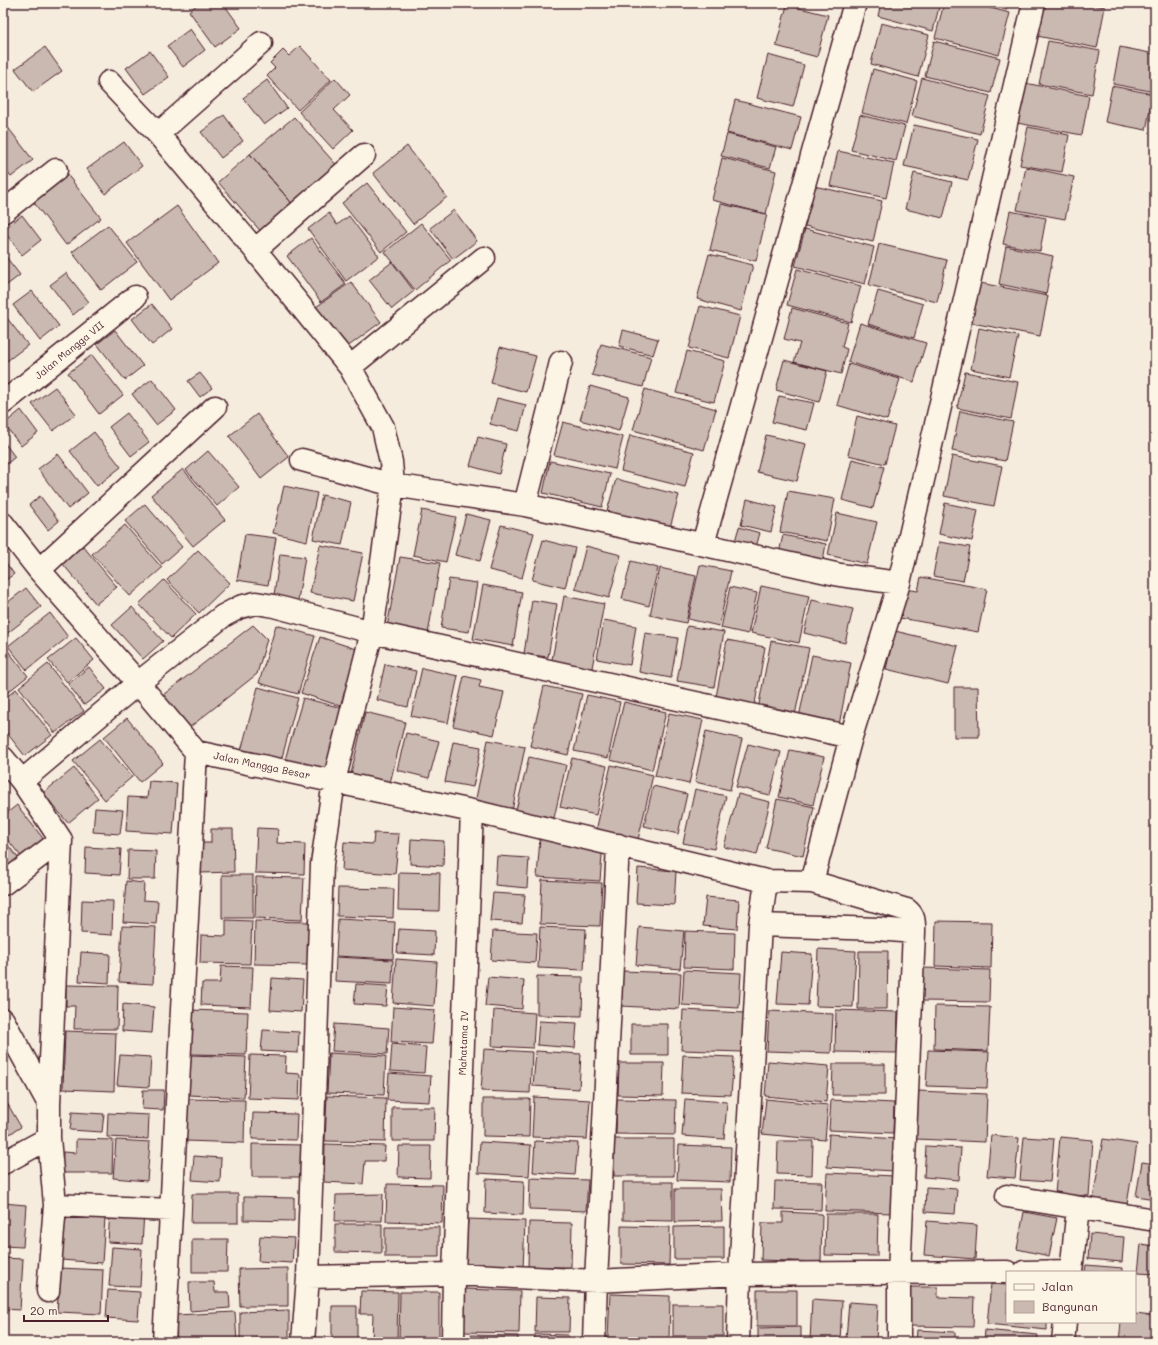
<svg xmlns="http://www.w3.org/2000/svg" width="1158" height="1345" font-family="Mali,sans-serif">
	<style>
		.building { fill: #cab9b1; stroke: #4a1f2b }
		.lines { fill: none; stroke-linecap: round; stroke-linejoin: round }
		.minor-casing { stroke: #4a1f2b; stroke-width: 25 }
		.minor { stroke: #fcf5e5; stroke-width: 22 }
		.labels { text-anchor: middle; stroke-width: 3; stroke-linejoin: round; paint-order: stroke }
		.street-label { font-size: 10px; fill: #4a1f2b; stroke: #fcf5e5 }
	</style>
	<rect width="100%" height="100%" fill="#f5ecde"/>
	<filter id="ink" filterUnits="userSpaceOnUse"><feTurbulence type="fractalNoise" baseFrequency=".025" numOctaves="2"/><feDisplacementMap in="SourceGraphic" scale="8" xChannelSelector="R" yChannelSelector="G"/><feConvolveMatrix kernelMatrix="1 2 1 2 8 2 1 2 1" color-interpolation-filters="sRGB"/></filter>
	<g filter="url(#ink)">
		<path class="building" d="M199 3H205L208 6 212 3H223L241 28 215 47 189 11Z
			M881 3H940L933 31 878 16Z
			M944 3H970L1010 13 999 55 935 38Z
			M981 3H1008L1006 10Z
			M1043 3H1083L1105 7 1097 48 1037 36Z
			M787 5 828 15 817 57 776 46Z
			M881 23 929 35 918 77 871 64Z
			M190 29 205 50 183 67 167 46Z
			M934 41 1000 58 991 93 925 76Z
			M1048 41 1100 51 1092 94 1039 84Z
			M300 46 331 80 298 110 267 76 275 68 270 63 283 50 289 56Z
			M45 47 62 71 33 92 15 69Z
			M1120 47 1155 54V92L1113 84Z
			M150 51 169 77 145 94 126 68Z
			M768 55 804 65 793 107 757 98Z
			M873 69 917 81 906 124 862 113Z
			M335 78 350 95 334 110 353 130 333 149 299 112Z
			M922 78 990 96 980 134 912 116Z
			M267 80 287 108 264 125 243 98Z
			M1025 83 1089 96 1082 135 1017 123Z
			M1112 86 1153 94 1146 130 1105 122Z
			M735 100 801 117 792 150 727 133Z
			M224 115 243 141 221 158 201 132Z
			M860 115 905 126 896 161 851 150Z
			M294 117 339 168 295 207 250 154Z
			M3 121 33 160 11 177 3 167Z
			M914 125 978 139 968 180 904 166Z
			M1028 127 1069 135 1062 172 1020 165Z
			M727 134 776 147 770 168 721 156Z
			M124 142 142 166 105 194 87 169Z
			M407 146 447 197 413 224 373 173Z
			M838 151 894 163 886 198 830 186Z
			M250 154 295 207 263 234 218 182Z
			M722 158 776 171 766 214 712 200Z
			M1026 167 1074 177 1065 219 1017 210Z
			M66 173 101 218 66 245 32 200Z
			M914 173 952 182 943 218 905 209Z
			M367 183 406 232 381 252 342 203Z
			M814 186 882 201 873 242 805 226Z
			M721 204 767 214 756 261 710 250Z
			M177 206 218 263 169 300 127 243Z
			M454 210 477 241 453 259 430 228Z
			M1010 211 1046 218 1040 251 1003 244Z
			M329 213 337 225 349 216 379 256 346 281 308 229Z
			M22 215 41 240 22 255 3 230Z
			M421 223 451 260 415 290 385 252Z
			M108 225 137 262 101 290 72 252Z
			M805 229 874 247 865 284 795 266Z
			M311 238 346 284 321 302 287 256Z
			M879 244 947 260 937 302 869 285Z
			M1006 246 1053 256 1046 294 999 284Z
			M3 253 20 275 3 288Z
			M709 254 753 265 741 311 697 299Z
			M392 262 414 291 392 309 369 280Z
			M797 269 861 286 851 322 787 305Z
			M66 273 89 302 73 315 50 285Z
			M351 282 381 322 346 348 316 307Z
			M980 283 1048 296 1040 336 972 323Z
			M32 291 59 326 40 341 13 305Z
			M878 291 923 304 914 338 868 324Z
			M152 304 172 329 152 345 132 319Z
			M700 306 740 316 729 358 689 348Z
			M792 308 848 323 842 347 847 349 841 374 794 362 800 343 784 339Z
			M3 313 28 345 3 364Z
			M860 323 926 343 914 382 848 362Z
			M979 328 1018 336 1009 377 971 369Z
			M115 330 143 366 125 380 97 344Z
			M623 330 658 339 653 355 619 346Z
			M601 344 651 357 643 387 592 375Z
			M500 347 536 356 526 392 491 383Z
			M687 351 725 361 714 402 676 393Z
			M92 355 123 395 99 414 68 373Z
			M784 360 827 371 819 402 776 390Z
			M849 364 900 379 887 420 837 405Z
			M965 372 1018 382 1011 419 957 408Z
			M200 373 212 388 200 397 188 381Z
			M152 379 176 410 156 425 132 394Z
			M590 386 629 397 619 431 580 420Z
			M55 387 76 414 53 431 32 404Z
			M645 389 716 409 704 450 633 430Z
			M779 396 814 403 807 430 772 422Z
			M497 398 526 405 519 431 490 424Z
			M21 410 38 433 21 446 4 424Z
			M960 411 1013 422 1005 461 952 451Z
			M127 413 149 442 131 456 109 427Z
			M257 414 289 457 261 479 229 436Z
			M857 416 895 426 885 464 848 455Z
			M563 422 623 437 615 469 554 455Z
			M94 432 121 467 97 486 70 451Z
			M630 435 694 452 685 487 621 471Z
			M766 435 806 444 797 481 757 472Z
			M478 437 506 444 499 474 470 466Z
			M3 441 15 457 3 467Z
			M208 451 239 487 217 506 186 470Z
			M58 454 88 493 68 509 38 469Z
			M952 456 1002 466 994 506 944 496Z
			M852 459 884 467 873 508 842 500Z
			M550 461 610 474 602 507 543 493Z
			M183 469 225 520 193 546 151 495Z
			M616 479 679 495 669 531 606 515Z
			M284 486 317 493 307 541 273 533Z
			M788 491 835 499 827 541 780 532Z
			M322 495 351 502 342 545 313 539Z
			M40 496 59 521 48 530 29 505Z
			M747 499 777 507 771 532 741 525Z
			M945 503 978 510 972 541 939 534Z
			M145 504 182 547 162 564 125 521Z
			M422 510 456 517 446 562 413 555Z
			M837 513 877 522 867 564 828 555Z
			M466 514 491 520 480 561 455 555Z
			M125 525 162 568 130 596 92 554Z
			M501 525 534 533 522 578 489 570Z
			M739 527 760 533 754 554 733 548Z
			M245 534 276 538 268 585 237 580Z
			M783 535 826 544 822 566 778 558Z
			M543 540 575 548 565 588 532 580Z
			M939 542 970 547 963 581 933 576Z
			M320 545 363 553 353 601 310 593Z
			M83 546 117 587 96 604 62 563Z
			M586 546 621 555 609 598 575 589Z
			M198 550 230 583 199 613 167 580Z
			M280 554 305 557 297 606 273 602Z
			M400 557 440 563 428 634 387 627Z
			M3 559 14 574 3 582Z
			M631 561 658 568 649 606 622 599Z
			M700 565 731 571 719 626 688 619Z
			M660 568 696 576 686 623 650 615Z
			M921 577 987 589 978 632 900 618 905 589 918 591Z
			M449 579 477 583 469 632 441 628Z
			M164 580 196 614 171 638 139 604Z
			M483 585 522 592 513 646 473 639Z
			M761 586 809 596 799 643 751 633Z
			M730 587 757 593 748 634 721 628Z
			M26 588 41 607 5 635 3 632V606Z
			M564 596 604 604 591 673 551 665Z
			M532 600 557 604 548 657 524 654Z
			M812 600 853 609 845 643 804 633Z
			M132 607 163 641 143 659 112 625Z
			M50 613 68 637 27 670 8 646Z
			M604 620 636 626 630 665 597 659Z
			M253 625 267 639 257 674 185 731 159 698Z
			M276 625 315 636 298 694 259 683Z
			M687 626 724 632 714 687 677 681Z
			M895 631 958 646 948 684 886 669Z
			M645 633 678 638 671 678 639 672Z
			M320 637 359 650 340 706 301 693Z
			M76 638 94 660 67 682 48 660Z
			M727 640 765 647 754 709 715 702Z
			M771 641 809 648 795 715 758 709Z
			M5 647 28 676 3 696V648Z
			M812 655 851 663 839 725 799 717Z
			M48 664 84 711 55 733 19 687Z
			M385 664 416 671 408 707 377 700Z
			M89 667 106 689 84 705 68 684Z
			M422 668 458 676 448 723 411 716Z
			M464 676 481 680 479 687 504 692 494 735 453 726Z
			M544 686 582 694 568 755 530 746Z
			M258 687 298 698 281 761 241 751Z
			M954 687H978L979 737H954Z
			M16 689 52 735 25 756 3 728V700Z
			M587 695 620 702 608 758 574 751Z
			M303 698 342 708 324 774 284 763Z
			M624 702 666 712 652 770 610 760Z
			M365 712 405 722 390 783 351 774Z
			M669 713 703 720 689 784 655 776Z
			M127 718 163 763 140 782 104 737Z
			M706 731 742 739 730 790 695 782Z
			M406 733 439 741 429 778 397 770Z
			M100 739 132 777 105 800 73 761Z
			M488 740 525 747 512 811 475 803Z
			M453 742 481 747 473 787 445 782Z
			M748 744 781 752 770 795 736 787Z
			M790 750 824 757 813 805 779 797Z
			M529 757 566 765 554 818 516 810Z
			M572 758 607 766 596 815 560 807Z
			M611 765 653 775 638 840 596 831Z
			M74 768 98 798 68 823 43 793Z
			M149 781 177 783 173 834 126 831 128 797 147 798Z
			M653 786 687 794 678 834 644 826Z
			M695 789 726 796 714 849 683 843Z
			M738 794 770 802 757 855 724 847Z
			M777 799 814 807 803 856 766 848Z
			M17 805 45 841 23 859 3 834V816Z
			M95 808 123 810 120 834 93 832Z
			M257 828 278 829 277 843 305 844 304 874 255 873Z
			M211 829H233L234 872 200 873 199 843H211Z
			M374 833 399 834 395 874 342 870 344 842 373 844Z
			M540 838 603 843 600 881 537 877Z
			M3 839 19 859 3 872Z
			M411 839 444 841 443 866 410 864Z
			M86 847 121 849 119 875 85 873Z
			M128 850 156 851 155 879H127Z
			M497 856 529 858 527 888 495 885Z
			M638 868 676 871 674 905 636 903Z
			M399 872 440 873 439 911 398 910Z
			M222 875H253V918H222Z
			M256 877 304 878 302 920 255 918Z
			M542 880 602 883 600 926 540 924Z
			M126 881 144 883 143 900 158 901 156 924 123 922Z
			M338 888 394 889 393 918 337 916Z
			M493 893 525 895 522 923 490 921Z
			M706 897 739 900 737 929 703 926Z
			M82 900 113 901 112 935 81 933Z
			M338 919 395 922 393 959 336 956Z
			M226 920 252 921 250 964 200 963 201 935 226 936Z
			M255 921 311 922 310 965 254 964Z
			M936 921 992 922 991 968 935 966Z
			M122 926 156 927 153 984 119 982Z
			M540 927 586 929 584 970 538 968Z
			M639 927 684 931 680 969 636 965Z
			M399 929 435 931 434 955 397 953Z
			M493 931 537 933 535 963 491 960Z
			M685 931 735 933 734 969 684 967Z
			M818 949 856 951 853 1007 816 1006Z
			M859 951H888L887 1009H858Z
			M81 952 110 954 109 983 79 981Z
			M781 952 812 954 808 1005 777 1004Z
			M336 957 393 960 392 984 335 981Z
			M396 959 437 962 434 1006 393 1003Z
			M221 966 253 967 251 1007 201 1005 202 983H220Z
			M923 968 990 970 989 1002 922 1001Z
			M684 970 741 973 739 1008 682 1005Z
			M621 971 681 973 679 1009 620 1006Z
			M537 976 583 977 582 1016 537 1015Z
			M488 977 524 980 522 1009 485 1006Z
			M272 978 303 980 301 1012 270 1010Z
			M356 984 388 986 386 1006 354 1004Z
			M66 985 118 986 117 1029H74L75 1006H66Z
			M123 1004 154 1007 152 1033 122 1031Z
			M935 1006 990 1007 988 1051 934 1049Z
			M393 1007 435 1010 432 1044 391 1042Z
			M190 1010 248 1012 246 1055 188 1054Z
			M494 1010 535 1013 533 1048 492 1046Z
			M683 1010 744 1013 742 1052 681 1050Z
			M836 1010 898 1012 897 1053 835 1052Z
			M769 1011 833 1014 831 1053 767 1051Z
			M539 1021 577 1023 575 1048 537 1045Z
			M334 1024 389 1028 387 1054 332 1051Z
			M631 1024H668V1055H631Z
			M263 1030 299 1032 298 1053 261 1051Z
			M65 1031 116 1033 114 1091 63 1089Z
			M392 1044 426 1047 424 1073 390 1071Z
			M484 1049 532 1052 530 1093 481 1091Z
			M928 1050 989 1052 987 1088 926 1086Z
			M536 1051 581 1054 579 1089 533 1086Z
			M329 1053 386 1056 384 1095 327 1093Z
			M120 1055 151 1057 149 1087 117 1085Z
			M191 1055 246 1057 244 1098 189 1095Z
			M250 1055 286 1056 285 1073 300 1074 299 1100 248 1098Z
			M683 1055 734 1057 731 1095 681 1093Z
			M768 1061 829 1066 826 1102 765 1096Z
			M619 1063H664L663 1096 618 1095Z
			M833 1064H885V1095H832Z
			M389 1073 431 1076 429 1102 387 1100Z
			M143 1090H164L163 1110 142 1109Z
			M918 1091 987 1094 985 1142 916 1139Z
			M3 1096 21 1127 3 1138Z
			M327 1096 386 1098 385 1142 325 1141Z
			M534 1097 590 1100 587 1139 532 1137Z
			M187 1099 245 1100 244 1143 185 1141Z
			M483 1099H530L529 1137 483 1136Z
			M617 1099 676 1100 675 1135 616 1134Z
			M685 1099 727 1102 724 1139 682 1136Z
			M766 1099 828 1105 825 1140 762 1134Z
			M831 1100 894 1103 893 1133 829 1130Z
			M392 1107H435L434 1141H392Z
			M72 1112 104 1114 102 1132 70 1130Z
			M108 1113 149 1115 148 1139 107 1137Z
			M253 1113 297 1114 296 1140 252 1139Z
			M829 1134 896 1139 893 1171 827 1167Z
			M991 1135 1019 1138 1015 1178 987 1176Z
			M1024 1137 1054 1139 1050 1182 1020 1180Z
			M1060 1137 1093 1140 1089 1196 1055 1194Z
			M76 1139 113 1140 112 1173H62L63 1152 76 1153Z
			M614 1139H674V1176H614Z
			M1103 1139 1137 1144 1127 1204 1093 1199Z
			M116 1140 150 1142 147 1181 113 1178Z
			M535 1141 578 1143 575 1175 533 1172Z
			M778 1141H813L812 1175 777 1174Z
			M480 1142 531 1145 529 1176 478 1173Z
			M252 1144 304 1145 303 1177H252Z
			M325 1144 385 1146 384 1161H365L363 1184 324 1182Z
			M679 1145 731 1147 730 1182 677 1180Z
			M399 1146H431L430 1178 398 1177Z
			M926 1146 961 1148 959 1180 924 1177Z
			M194 1156 221 1158 220 1182 192 1180Z
			M1142 1162 1155 1164V1199L1136 1196Z
			M827 1173 895 1176 893 1213 825 1211Z
			M530 1178 588 1180 586 1211 529 1209Z
			M486 1179 524 1181 523 1215 485 1213Z
			M775 1181 822 1182 821 1210 774 1209Z
			M623 1182H673V1221L623 1220Z
			M387 1184 443 1185 442 1223 386 1221Z
			M926 1187 957 1189 955 1214 925 1212Z
			M675 1189H721L722 1221 675 1222Z
			M192 1194H238V1223H191Z
			M383 1194 382 1221H335L336 1195Z
			M244 1197 294 1198V1221L244 1220Z
			M3 1203 26 1205 23 1247 3 1246Z
			M110 1211 144 1213 142 1244 108 1242Z
			M783 1212 822 1214 821 1262 761 1260 762 1223H783Z
			M1024 1212 1057 1218 1049 1256 1017 1249Z
			M826 1214H878L877 1256 825 1255Z
			M63 1216 105 1218 102 1263 61 1260Z
			M468 1219 525 1221 523 1269 465 1266Z
			M927 1221 977 1225 975 1259 924 1255Z
			M529 1222 572 1223 571 1267H528Z
			M335 1224H382V1253L335 1252Z
			M621 1226 670 1227 669 1265 621 1264Z
			M724 1226V1259H674V1227Z
			M385 1227H439V1257H385Z
			M1090 1234 1124 1237 1122 1262 1088 1259Z
			M260 1236 294 1238 292 1263 258 1261Z
			M192 1239H228L227 1272H192Z
			M1141 1244 1155 1246V1274L1138 1273Z
			M112 1247 142 1249 140 1287 109 1286Z
			M3 1258 23 1259 20 1310 3 1309Z
			M1086 1265 1123 1268V1272H1085Z
			M60 1268 103 1270 101 1314 57 1312Z
			M288 1268V1306H240L239 1269Z
			M189 1282H214L215 1292H229L230 1308 190 1311Z
			M991 1284 1007 1285V1322H1047V1330L987 1324Z
			M909 1287H938V1297L974 1298 973 1327 909 1326Z
			M464 1289 520 1291 519 1333 463 1332Z
			M108 1290 140 1292 138 1320 106 1318Z
			M757 1290H797V1326H757Z
			M361 1291 398 1292 397 1342H372L373 1314H360Z
			M400 1292H439V1342H399Z
			M610 1294 670 1296 669 1340 608 1338Z
			M536 1297 570 1298 569 1332H535Z
			M812 1299 842 1301 840 1342H810Z
			M849 1302 878 1304 876 1341 846 1339Z
			M673 1304H723V1336H673Z
			M332 1306H357V1339H332Z
			M289 1310V1342H240V1312Z
			M235 1312 237 1342H177L176 1315Z
			M1135 1314 1152 1316 1150 1342H1119L1121 1322H1135Z
			M801 1327V1342H758V1328Z
			M917 1330 955 1332V1342H916Z
			M985 1330 1038 1335 1037 1342H984Z
			M535 1334 568 1335V1342H534Z
			M471 1335 518 1336V1342H471Z
			M721 1340V1342H671V1341Z"/>
		<g class="lines">
			<defs>
				<path id="minor" d="M109 82 158 134 255 250 350 367 383 427 391 462 393 485 372 632 334 781 322 864 308 1277 303 1342
					M158 134 261 43
					M3 212 56 170
					M255 250 364 155
					M350 367 484 258
					M3 403 135 297
					M302 460 393 485 525 505 840 575 899 583
					M525 505 561 362
					M3 524 39 570 138 683 196 752 472 811 766 881 812 882 907 910C915 916 914 923 914 932L899 1274V1342
					M703 544 855 3
					M39 570 215 407
					M3 758 22 781 61 840 49 1104V1138L55 1205 171 1210
					M22 781 138 683 223 616 240 607 256 603 274 606 372 632 851 737
					M812 882 851 737 899 583 1034 3
					M3 884 61 840
					M760 925 878 929 914 932
					M3 1020 49 1104
					M3 1163 49 1138
					M1007 1196 1155 1220
					M1024 1272 1071 1271
					M1071 1272 1078 1208
					M308 1277 454 1274 596 1281 740 1274 1007 1272
					M48 1291 55 1205
					M164 1342 196 752
					M453 1342 454 1274 472 811
					M594 1342 596 1281 618 845
					M738 1342 740 1274 760 925 766 881
					M1063 1342 1065 1322"/>
			</defs>
			<use href="#minor" class="minor-casing"/>
			<use href="#minor" class="minor"/>
		</g>
	</g>
	<g class="labels">
		<g class="street-label">
			<text transform="translate(69 350) rotate(-39)" y="4">Jalan Mangga VII</text>
			<text transform="translate(262 765) rotate(12)" y="4">Jalan Mangga Besar</text>
			<text transform="translate(463 1043) rotate(-88)" y="4">Mahatama IV</text>
		</g>
	</g>
	<rect width="1158" height="1345" fill="none" stroke="#fcf5e5" stroke-width="16"/>
	<rect x="8" y="8" width="1142" height="1329" fill="none" stroke="#4a1f2b" stroke-width="1.5" filter="url(#ink)"/>
	<rect x="1006" y="1271" width="130" height="52" fill="#fcf5e5" stroke="#b59f9b"/>
	<rect x="1014" y="1284" width="20" height="6" fill="#fcf5e5" stroke="#b59f9b"/>
	<text x="1042" y="1291" font-size="12" fill="#4a1f2b">Jalan</text>
	<rect x="1014" y="1301" width="20" height="12" fill="#cab9b1" stroke="#b59f9b"/>
	<text x="1042" y="1311" font-size="12" fill="#4a1f2b">Bangunan</text>
	<path d="M24 1315v6h84v-6" fill="none" stroke="#4a1f2b" stroke-width="2"/>
	<text x="30" y="1315" font-size="12" fill="#4a1f2b" stroke="#fcf5e5" stroke-width="3" paint-order="stroke">20 m</text>
</svg>
